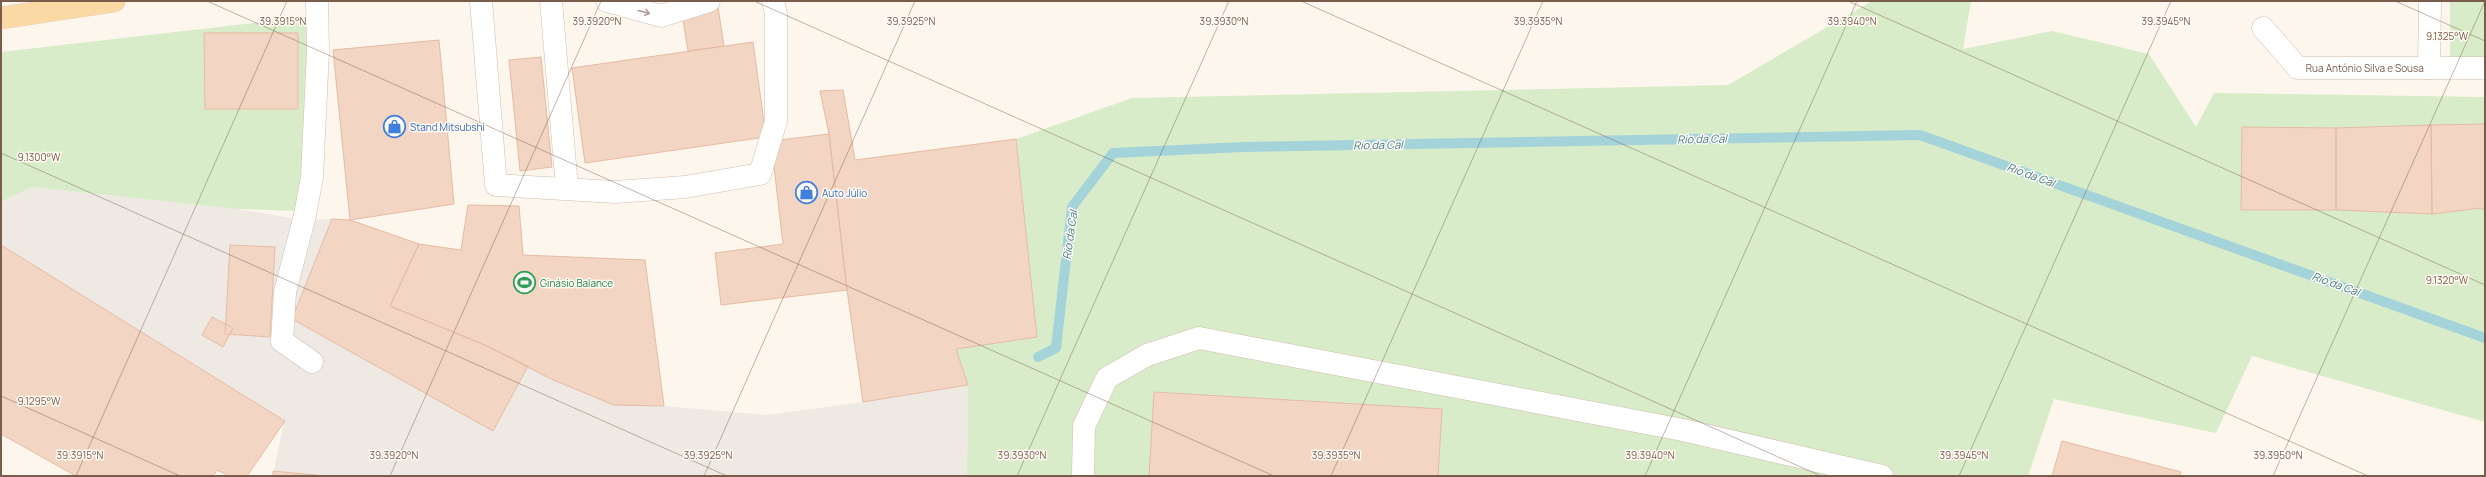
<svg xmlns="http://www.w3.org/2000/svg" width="2486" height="477" font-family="Manrope,sans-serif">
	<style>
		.industrial { fill: #efe9e4 }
		.green { fill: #d8ecc9 }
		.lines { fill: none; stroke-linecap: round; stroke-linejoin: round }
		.stream { stroke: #a5d3da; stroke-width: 10 }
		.building { fill: #f3d5c3; stroke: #e6bba3 }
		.minor-casing { stroke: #d1beb0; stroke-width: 23 }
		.major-casing { stroke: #dad1cd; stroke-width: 23 }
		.minor { stroke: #fff; stroke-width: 22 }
		.major { stroke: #fbd9a5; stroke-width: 22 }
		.oneway { stroke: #af9d94 }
		.ticks { fill: none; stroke: #7a5c4d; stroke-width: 1; stroke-opacity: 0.45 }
		.labels { text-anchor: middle; stroke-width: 3; stroke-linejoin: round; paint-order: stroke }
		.street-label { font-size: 10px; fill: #7a5c4d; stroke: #fffaf3 }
		.shop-label { font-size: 10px; fill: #366cbe; stroke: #fffaf3; text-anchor: start }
		.leisure-label { font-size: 10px; fill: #27864d; stroke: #fffaf3; text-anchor: start }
		.water-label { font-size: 11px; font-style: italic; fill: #437c86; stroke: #fffaf3 }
		.ticks-label { font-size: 10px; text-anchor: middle; fill: #7a5c4d; stroke: #fffaf3; stroke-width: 3; stroke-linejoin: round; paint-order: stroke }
	</style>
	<rect width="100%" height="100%" fill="#fdf6ec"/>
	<path class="industrial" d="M32 187 237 209 303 220 332 219 350 220 419 244 390 305 614 405 664 406 768 415 899 397 968 385 967 476H273L284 421 1 245V202Z"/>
	<path class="green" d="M1872 1H1971L1963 49 2052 31 2149 54 2196 127 2214 93 2485 97V422L2252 356 2216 433 2054 399 2028 476H967L968 385 956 349 1037 337 1016 139 1132 98 1728 85Z
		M2450 1H2485V58L2450 57Z
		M307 17 306 111 299 211 237 209 32 187 1 202V52Z"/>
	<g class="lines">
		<path class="stream" d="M1038 357 1056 348 1072 207 1113 153 1244 147 1920 135 2485 338"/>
	</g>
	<path class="building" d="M680 1H717L724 46 688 51Z
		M204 33H298V109H205Z
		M439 40 454 204 350 220 333 50Z
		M753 42 766 137 585 163 572 68Z
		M541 57 552 167 520 171 509 60Z
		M843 90 855 160 1016 139 1037 337 956 349 968 385 863 402 847 290 829 134 820 91Z
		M2485 124V210L2481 208 2432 214 2431 125Z
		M2431 125 2432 214 2336 210V128Z
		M2242 127 2336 128V210H2241Z
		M829 134 847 290 721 305 715 253 783 244 771 141Z
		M468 205 519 206 523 255 645 260 664 406 614 405 551 379 485 345 390 306 419 244 461 250Z
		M332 219 350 220 419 244 390 306 485 345 528 366 493 431 292 319Z
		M1 245 285 421 247 476H229L217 470 213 476H76L1 434Z
		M230 245 275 247 270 337 225 334Z
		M212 317 233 328 223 347 202 335Z
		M1154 392 1442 409 1438 476H1149Z
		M2062 441 2181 472 2180 476H2052Z
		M273 471 326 476H273Z"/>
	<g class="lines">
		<defs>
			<g id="minor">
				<path d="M481 1 496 185 615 192 685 187 760 174 776 121V14L773 1"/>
				<path d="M551 1 567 188"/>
				<path d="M607 1 661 16 709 1"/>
				<path id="s1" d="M2263 28 2298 68H2485"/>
				<path d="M2429 68 2430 1"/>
				<path d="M312 362 282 341 285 292 305 215 312 177 318 51 317 1"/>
				<path d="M1083 476 1084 426 1107 378 1147 355 1199 338 1683 430 1882 476"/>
			</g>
			<path id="major" d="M1 18 114 1"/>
		</defs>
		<use href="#minor" class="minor-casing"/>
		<use href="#major" class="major-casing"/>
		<use href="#minor" class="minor"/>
		<use href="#major" class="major"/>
	</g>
	<defs><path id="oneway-shaft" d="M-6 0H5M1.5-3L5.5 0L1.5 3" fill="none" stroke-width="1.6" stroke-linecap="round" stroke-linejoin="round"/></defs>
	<use class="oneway" href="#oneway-shaft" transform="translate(644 12) rotate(15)"/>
	<path class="ticks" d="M207 1 1274 476M754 1 1821 476M1301 1 2368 476M1848 1 2485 285M2395 1 2485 41M1 153 727 476M1 396 180 476M76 476 287 1M390 476 601 1M704 476 915 1M1017 476 1229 1M1331 476 1543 1M1645 476 1857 1M1959 476 2171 1M2273 476 2485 1"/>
	<defs>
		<symbol id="shop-ring" viewBox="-11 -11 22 22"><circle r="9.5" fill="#fffaf3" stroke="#3f7fe0" stroke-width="1.5"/><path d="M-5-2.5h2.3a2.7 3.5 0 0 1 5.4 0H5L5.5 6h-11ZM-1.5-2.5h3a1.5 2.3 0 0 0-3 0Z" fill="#3f7fe0"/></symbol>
		<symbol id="stadium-ring" viewBox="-11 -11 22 22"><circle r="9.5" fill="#fffaf3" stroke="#2e9e5b" stroke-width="1.5"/><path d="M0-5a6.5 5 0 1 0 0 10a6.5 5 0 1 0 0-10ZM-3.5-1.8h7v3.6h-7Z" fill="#2e9e5b"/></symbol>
	</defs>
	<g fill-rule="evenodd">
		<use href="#shop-ring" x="382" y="114" width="25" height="25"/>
		<use href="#shop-ring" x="794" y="180" width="25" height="25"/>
		<use href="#stadium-ring" x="512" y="270" width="25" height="25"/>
	</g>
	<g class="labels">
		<g class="street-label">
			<text dy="4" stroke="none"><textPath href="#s1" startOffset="120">Rua António Silva e Sousa</textPath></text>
		</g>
		<g class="shop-label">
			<text x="410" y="131">Stand Mitsubshi</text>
			<text x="822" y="197">Auto Júlio</text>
		</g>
		<g class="leisure-label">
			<text x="540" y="287">Ginásio Balance</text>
		</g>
		<g class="water-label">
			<text transform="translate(1702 139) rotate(-1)" y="4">Rio da Cal</text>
			<text transform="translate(1378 145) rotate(-1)" y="4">Rio da Cal</text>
			<text transform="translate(2031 175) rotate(20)" y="4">Rio da Cal</text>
			<text transform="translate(1070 235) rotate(-82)" y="4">Rio da Cal</text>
			<text transform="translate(2336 284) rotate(20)" y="4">Rio da Cal</text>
		</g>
	</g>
	<g class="ticks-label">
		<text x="283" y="25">39.3915°N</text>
		<text x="597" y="25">39.3920°N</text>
		<text x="911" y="25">39.3925°N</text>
		<text x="1224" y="25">39.3930°N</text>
		<text x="1538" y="25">39.3935°N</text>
		<text x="1852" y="25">39.3940°N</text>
		<text x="2166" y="25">39.3945°N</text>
		<text x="2447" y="40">9.1325°W</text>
		<text x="39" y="161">9.1300°W</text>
		<text x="2447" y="284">9.1320°W</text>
		<text x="39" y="405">9.1295°W</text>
		<text x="80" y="459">39.3915°N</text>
		<text x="394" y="459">39.3920°N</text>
		<text x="708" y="459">39.3925°N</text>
		<text x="1022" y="459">39.3930°N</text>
		<text x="1336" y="459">39.3935°N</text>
		<text x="1650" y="459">39.3940°N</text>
		<text x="1964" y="459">39.3945°N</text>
		<text x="2278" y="459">39.3950°N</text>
	</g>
	<rect width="2486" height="477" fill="none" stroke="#7a5c4d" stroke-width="4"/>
</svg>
